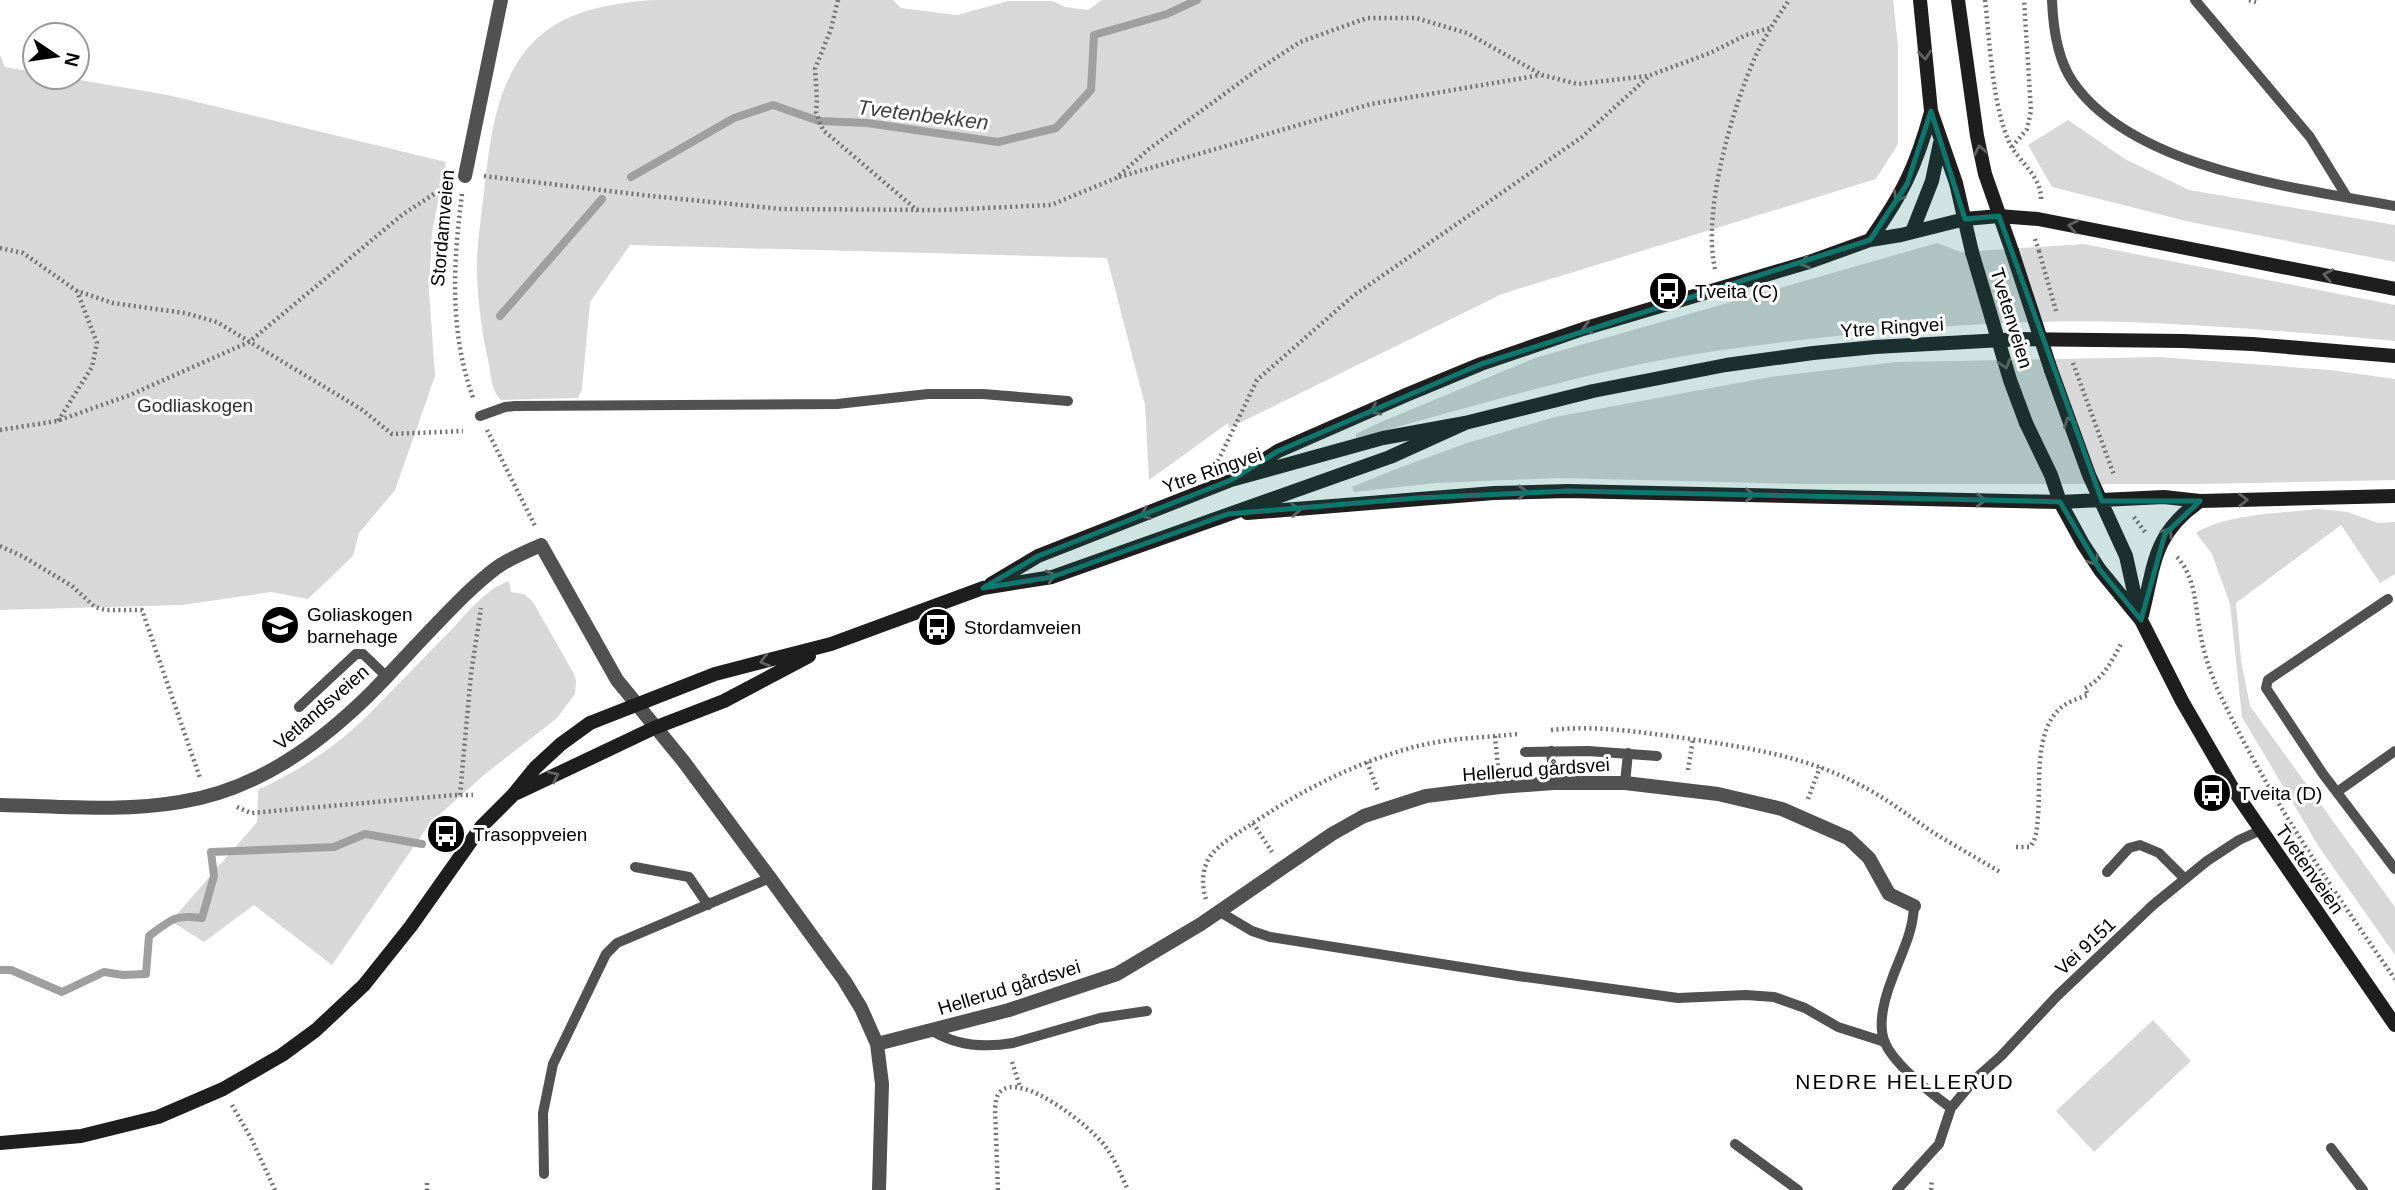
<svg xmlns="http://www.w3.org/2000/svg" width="2395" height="1190" font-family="Helvetica,sans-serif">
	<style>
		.green { fill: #d8d8d8 }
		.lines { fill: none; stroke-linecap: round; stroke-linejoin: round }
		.stream { stroke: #9f9f9f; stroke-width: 8 }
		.path { stroke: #737373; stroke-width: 4.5; stroke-dasharray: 2 3.5; stroke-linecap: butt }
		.service { stroke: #515151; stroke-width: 10 }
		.minor { stroke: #515151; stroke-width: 14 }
		.secondary { stroke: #1e1e1e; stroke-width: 14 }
		.path-bridge { stroke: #737373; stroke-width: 4.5; stroke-dasharray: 2 3.5; stroke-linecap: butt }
		.secondary-bridge { stroke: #1e1e1e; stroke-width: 14 }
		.oneway { stroke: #626262 }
		.marked { fill: #0f766e; fill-opacity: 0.2; stroke: #0f766e; stroke-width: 5; stroke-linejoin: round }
		.labels { text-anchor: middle; stroke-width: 6; stroke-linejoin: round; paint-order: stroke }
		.street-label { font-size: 19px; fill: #000; stroke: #fff }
		.poi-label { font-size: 19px; fill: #000; stroke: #fff; text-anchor: start }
		.park-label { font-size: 19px; fill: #2f2f2f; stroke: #fff }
		.water-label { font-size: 21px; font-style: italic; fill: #404040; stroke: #fff }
		.neighbourhood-label { font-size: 21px; letter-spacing: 2px; fill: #000; stroke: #fff }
	</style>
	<rect width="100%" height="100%" fill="#fff"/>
	<path class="green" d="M653 0H893L901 8 957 15 1008 1H1052L1065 7 1088 10 1102 0H1893L1898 46V144L1876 179 1502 294 1229 428 1228 423 1149 480 1145 405 1107 258 630 245 590 302 582 389 578 398 501 400C491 391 491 373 488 360 482 333 478 303 477 275 476 251 480 225 483 201 489 152 492 99 521 57 552 12 603 4 653 0Z
		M0 55 5 67 35 72V77H62L168 95 446 162 432 232 429 290 435 376 395 490 359 533 353 556 308 599 271 592 182 605 0 610Z
		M2068 120 2125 159 2189 190 2395 225V262L2190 222 2052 187 2028 145Z
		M1937 243 1961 252 2084 244 2395 305V341C2306 333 2216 325 2126 322 2029 319 1933 326 1836 336 1766 344 1695 352 1627 367 1535 387 1446 414 1356 438V434L1381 422 1535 358Z
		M2159 357 2330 370 2395 379V480L2202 484H1801L1558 478 1436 483 1354 492 1352 487 1396 469 1467 443 1555 417 1770 377 1897 362Z
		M2318 509 2348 512 2378 523 2395 522V574L2380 583 2341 525 2236 603 2241 660 2250 706 2395 907V955L2319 847 2242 717 2230 604 2212 554 2196 533C2225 514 2283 513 2318 509Z
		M509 581 511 592 524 594 533 602 574 674 576 681 575 694 557 718 484 775 430 823 332 965 254 905 204 942 171 921 257 822 258 790C300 770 336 747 369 714 397 686 424 657 452 629 468 612 487 588 509 581Z
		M2153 1020 2191 1061 2094 1152 2056 1111Z"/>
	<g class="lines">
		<path class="stream" d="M631 177 734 118 773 105 819 121 867 123 998 142 1056 128 1091 90 1094 35 1167 14 1197 0
			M500 316 602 199
			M0 970H11L62 992 104 972 123 975 146 974 149 936C171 920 174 914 202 918L214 876 211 852 334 847 365 834 422 844"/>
		<path class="path" d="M838 0 831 29 815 69 817 100 816 112 823 130 918 211
			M1985 0C1990 42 1992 106 2010 144 2020 163 2041 176 2041 199
			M2249 0 2256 2
			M2012 147 2027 129 2031 111 2024 0
			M484 176 651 196 782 209 942 210 1051 205 1116 178 1149 149 1253 73 1300 42 1367 18H1416L1467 33 1542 75 1578 84 1648 76 1710 53 1746 35 1770 28
			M1119 177 1371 104 1541 75
			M462 194C453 263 449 334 474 400
			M2035 239 2039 251
			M0 248 23 253 77 291 113 303 185 313 217 322 361 409 392 434 463 431
			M1715 269C1702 211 1732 109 1756 55 1765 36 1777 18 1789 0
			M58 421 92 367 97 343 77 291
			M0 430 57 421 130 395 249 342 402 215 449 184
			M487 430 535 526
			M1218 461 1257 380 1353 296 1582 137 1648 77
			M2134 517 2145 532
			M0 546 22 556 72 586 95 607 105 610H142L200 778
			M2177 557C2197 579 2195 609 2201 637 2204 654 2210 671 2217 688 2265 791 2329 885 2395 979
			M1551 730C1596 725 1639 732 1684 738 1743 747 1801 755 1854 782 1882 795 1906 814 1931 831 1953 845 1977 858 2000 872
			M1495 736 1498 767
			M1367 762 1378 791
			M1688 770 1693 739
			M460 795 471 674 481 608
			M1808 799 1820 767
			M237 807 251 813 454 795H473
			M1253 823 1272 852
			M2016 847H2030C2037 838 2037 827 2038 816 2041 782 2033 729 2063 706 2070 701 2079 698 2088 695L2085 688C2104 678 2111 662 2121 644
			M1206 899C1201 885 1202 866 1212 854 1222 842 1237 834 1250 825 1299 792 1350 765 1407 749 1443 738 1481 738 1518 734
			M1012 1062 1020 1087
			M232 1105 252 1140 275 1190
			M427 1183V1190
			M998 1190 995 1108C996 1102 996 1096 1000 1092 1021 1070 1092 1128 1105 1146 1115 1159 1121 1175 1128 1190
			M1931 1190 1932 1179"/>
		<path class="service" d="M2052 0C2053 27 2057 59 2073 82 2133 169 2297 188 2395 206
			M2195 0 2310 137 2347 197
			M480 416 505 407 515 406 837 404 928 394H983L1068 401
			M2388 599 2268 680 2266 688 2323 774 2395 869
			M299 707 356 654H363L386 676
			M1551 751 1554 783
			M1525 752 1588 751 1657 756
			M1625 783 1628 753
			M2337 792 2395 751
			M635 867 689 877 708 905
			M2107 872 2129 848 2140 845 2159 853 2184 878
			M1220 912 1252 931 1270 937 1518 976 1678 998 1746 995 1774 997 1805 1008 1838 1027 1885 1042
			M931 1030C956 1046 984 1048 1013 1043L1100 1018 1147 1011
			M1951 1108 1975 1079 2001 1056 2057 996 2153 905 2207 861 2239 840 2259 831
			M1735 1144 1798 1190
			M2331 1148 2363 1190
			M544 1174 543 1113 553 1064 606 954 617 943 770 878
			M1897 1190 1939 1144 1951 1108C1932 1094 1895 1065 1885 1043 1877 1024 1885 997 1892 979 1901 954 1913 933 1914 906"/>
		<path class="minor" d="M465 176 501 0
			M0 805C58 806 123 812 180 802 257 790 320 744 374 690 405 658 434 625 466 594 477 584 489 572 502 564 514 557 528 551 541 545L617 680 684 762 770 878 844 980 861 1008 877 1044 882 1084 879 1190
			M877 1044 1009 1010 1117 974 1201 924 1332 834 1364 816 1426 796 1500 787 1554 783H1625L1718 794 1782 809 1848 838 1869 858 1889 894 1914 906"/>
		<path class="secondary" d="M1920 0 1931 111 1956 183 1972 252
			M1958 0 1977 136 1985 174 2012 251
			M1912 232 1932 181 1940 143
			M1870 240C1902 195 1916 167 1931 112
			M2051 370 2089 475 2126 556 2139 615
			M2026 423 2051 475 2060 502 2083 544 2100 570 2141 620 2182 701 2233 789 2395 1025
			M1245 472 1278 451 1406 395 1481 364 1583 329 1809 262 1870 240 1901 235 1965 219 1999 216 2038 219 2395 289
			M1247 513 1494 493 1568 491 2060 502 2164 497 2200 501 2395 496
			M991 584 1038 556 1231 480 1383 438 1465 423 1593 391 1726 365 1813 353 1875 347 2021 339 2183 341 2252 344 2395 356
			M2142 615C2155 563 2153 534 2200 501
			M517 793 654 728 724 701 809 656
			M0 1143 81 1136 158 1117 223 1089 282 1055 316 1030 364 985 411 926 481 827 513 795 535 768 561 744 590 723 715 674 831 644 983 588 1052 577 1390 457 1465 423"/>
		<path class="path-bridge" d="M2039 251 2056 311
			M2073 363 2114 475"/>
		<path class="secondary-bridge" d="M2012 251 2051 370
			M1972 252 2010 380 2026 423"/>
	</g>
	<defs><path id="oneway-chevron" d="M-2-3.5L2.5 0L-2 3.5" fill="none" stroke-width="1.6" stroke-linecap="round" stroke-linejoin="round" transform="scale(1.75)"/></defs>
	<g class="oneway">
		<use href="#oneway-chevron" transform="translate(1925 55) rotate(84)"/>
		<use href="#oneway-chevron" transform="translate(1980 150) rotate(-102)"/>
		<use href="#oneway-chevron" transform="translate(1898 197) rotate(121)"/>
		<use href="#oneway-chevron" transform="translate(2073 226) rotate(-169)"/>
		<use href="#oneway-chevron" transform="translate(1805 263) rotate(163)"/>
		<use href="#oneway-chevron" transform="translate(2328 275) rotate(-169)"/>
		<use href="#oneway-chevron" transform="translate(1587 328) rotate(163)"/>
		<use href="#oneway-chevron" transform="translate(2005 364) rotate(73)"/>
		<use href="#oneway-chevron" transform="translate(1375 410) rotate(155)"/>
		<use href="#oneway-chevron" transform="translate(2069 422) rotate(-110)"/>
		<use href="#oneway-chevron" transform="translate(1523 492) rotate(-2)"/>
		<use href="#oneway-chevron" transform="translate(1750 495) rotate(1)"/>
		<use href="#oneway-chevron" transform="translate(1981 500) rotate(1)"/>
		<use href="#oneway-chevron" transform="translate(2243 500) rotate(-1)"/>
		<use href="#oneway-chevron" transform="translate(1296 510) rotate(-4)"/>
		<use href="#oneway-chevron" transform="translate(1145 514) rotate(159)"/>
		<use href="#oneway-chevron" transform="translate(2168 532) rotate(-56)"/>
		<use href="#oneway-chevron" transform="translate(2094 561) rotate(57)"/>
		<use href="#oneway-chevron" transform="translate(1051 576) rotate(-14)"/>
		<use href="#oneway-chevron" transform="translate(765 661) rotate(165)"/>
		<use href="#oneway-chevron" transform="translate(554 776) rotate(-26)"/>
	</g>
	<path class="marked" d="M1931 111 1965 219 1999 216 2102 501H2200L2165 534 2141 620 2100 570 2060 502 2029 501 1568 491 1417 498 1228 514 1052 577 983 588 1038 556 1231 480 1278 451 1481 364 1870 240 1907 184Z"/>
	<defs>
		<symbol id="bus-disc" viewBox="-11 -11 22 22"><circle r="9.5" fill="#000" stroke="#fff"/><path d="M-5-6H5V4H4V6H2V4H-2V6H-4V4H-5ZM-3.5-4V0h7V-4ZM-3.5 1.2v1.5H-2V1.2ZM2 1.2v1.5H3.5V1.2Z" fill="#fff"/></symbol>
		<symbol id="school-disc" viewBox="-11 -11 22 22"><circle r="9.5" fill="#000" stroke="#fff"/><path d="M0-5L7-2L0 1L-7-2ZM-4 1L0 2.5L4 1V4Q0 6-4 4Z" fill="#fff"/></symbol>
	</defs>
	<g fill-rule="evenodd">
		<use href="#bus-disc" x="1646" y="269" width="44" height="44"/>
		<use href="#school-disc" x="258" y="603" width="44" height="44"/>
		<use href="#bus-disc" x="915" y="605" width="44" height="44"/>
		<use href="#bus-disc" x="2190" y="771" width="44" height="44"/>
		<use href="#bus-disc" x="424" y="812" width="44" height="44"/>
	</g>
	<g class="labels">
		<g class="street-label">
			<text transform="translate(442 228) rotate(-85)" y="7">Stordamveien</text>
			<text transform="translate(2012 318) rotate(73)" y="7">Tvetenveien</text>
			<text transform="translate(1892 327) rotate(-4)" y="7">Ytre Ringvei</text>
			<text transform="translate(1212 470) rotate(-19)" y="7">Ytre Ringvei</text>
			<text transform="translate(321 707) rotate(-41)" y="7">Vetlandsveien</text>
			<text transform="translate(1536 769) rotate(-4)" y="7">Hellerud gårdsvei</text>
			<text transform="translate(2310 869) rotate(55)" y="7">Tvetenveien</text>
			<text transform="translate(2085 946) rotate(-43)" y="7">Vei 9151</text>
			<text transform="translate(1009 987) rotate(-17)" y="7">Hellerud gårdsvei</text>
		</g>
		<g class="poi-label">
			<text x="1695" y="298">Tveita (C)</text>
			<text x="307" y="621">Goliaskogen<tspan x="307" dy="22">barnehage</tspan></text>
			<text x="964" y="634">Stordamveien</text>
			<text x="2239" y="800">Tveita (D)</text>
			<text x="473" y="841">Trasoppveien</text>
		</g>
		<g class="park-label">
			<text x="195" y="412">Godliaskogen</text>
		</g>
		<g class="water-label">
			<text transform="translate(923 115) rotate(7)" y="7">Tvetenbekken</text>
		</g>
		<g class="neighbourhood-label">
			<text x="1905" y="1089">NEDRE HELLERUD</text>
		</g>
	</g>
	<g transform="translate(56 56) rotate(103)"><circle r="33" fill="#ffffff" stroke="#999999" stroke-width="2"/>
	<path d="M0-5L12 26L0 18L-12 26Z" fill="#000000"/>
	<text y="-10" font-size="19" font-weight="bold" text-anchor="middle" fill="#000000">N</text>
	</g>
</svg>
